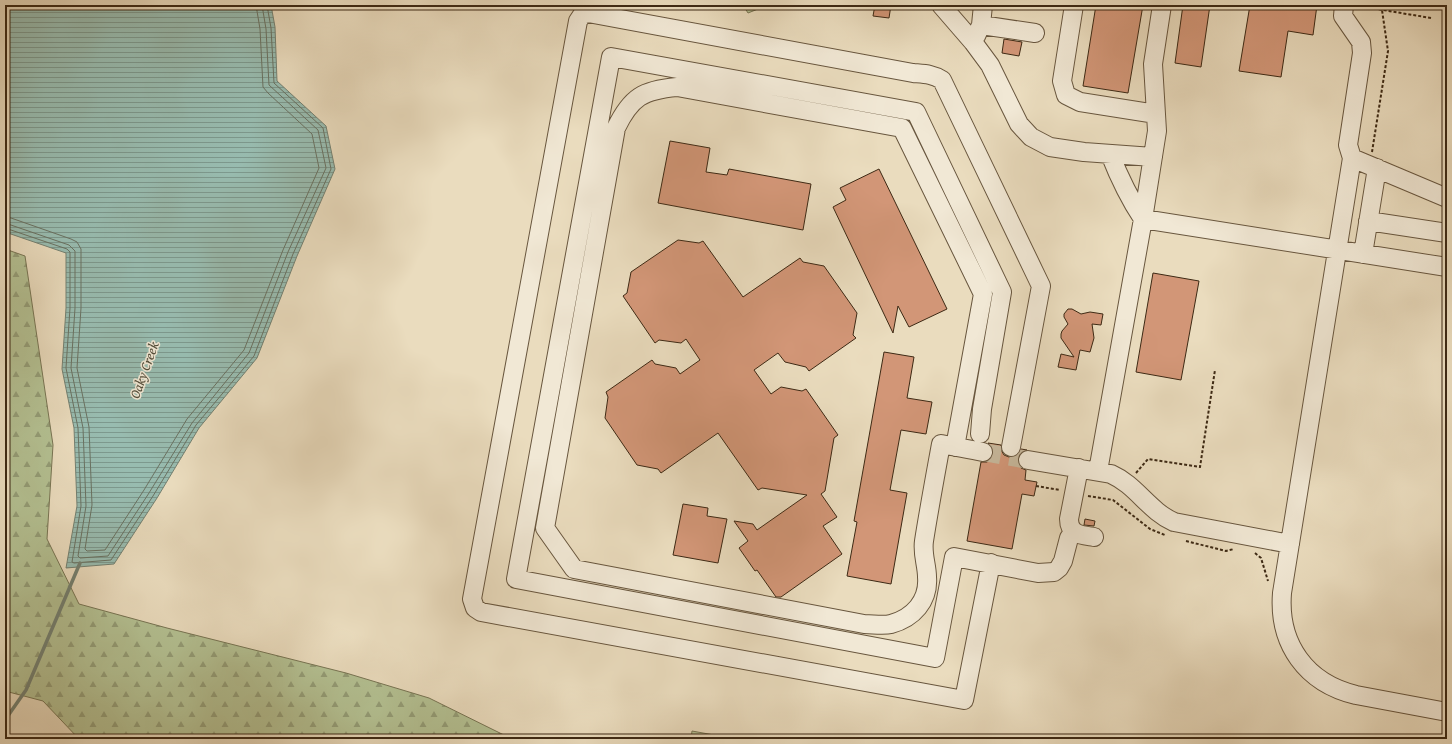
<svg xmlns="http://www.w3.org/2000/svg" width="1452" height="744" font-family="'Gentium Book Plus',serif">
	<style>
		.grass { fill: url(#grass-tufts); stroke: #787554 }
		.forest { fill: url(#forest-firs); stroke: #787554 }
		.water { fill: url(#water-rules); stroke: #748172 }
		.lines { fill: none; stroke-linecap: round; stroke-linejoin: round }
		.shore { stroke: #6a7262; stroke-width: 1 }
		.stream { stroke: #748172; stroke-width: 3.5 }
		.building { fill: #d29677; stroke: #3d2914 }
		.minor-tunnel { stroke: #c7b89c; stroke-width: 18; stroke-dasharray: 18 9; stroke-linecap: butt }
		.minor-casing { stroke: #68563e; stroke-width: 20 }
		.path { stroke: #3d2914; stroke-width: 2; stroke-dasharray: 3 2; stroke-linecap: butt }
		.minor { stroke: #f1e8d5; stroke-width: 18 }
		.labels { text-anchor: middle; stroke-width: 3; stroke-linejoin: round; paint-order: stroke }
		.water-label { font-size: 14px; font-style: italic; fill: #544e3b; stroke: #f1e8d5 }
	</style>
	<defs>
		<pattern id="grass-tufts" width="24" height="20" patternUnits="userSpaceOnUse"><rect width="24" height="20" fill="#b4c193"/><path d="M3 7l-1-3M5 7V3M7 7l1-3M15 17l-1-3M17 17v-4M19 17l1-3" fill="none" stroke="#949d77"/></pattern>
		<pattern id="forest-firs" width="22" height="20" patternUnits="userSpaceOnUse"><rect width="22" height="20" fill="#b4c193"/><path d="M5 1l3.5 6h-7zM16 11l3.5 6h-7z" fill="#949d77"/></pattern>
		<pattern id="water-rules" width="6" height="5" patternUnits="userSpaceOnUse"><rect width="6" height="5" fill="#98bcb0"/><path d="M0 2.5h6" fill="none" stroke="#7d998e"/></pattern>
	</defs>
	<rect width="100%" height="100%" fill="#eadcbe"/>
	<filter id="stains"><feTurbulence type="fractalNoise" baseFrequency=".005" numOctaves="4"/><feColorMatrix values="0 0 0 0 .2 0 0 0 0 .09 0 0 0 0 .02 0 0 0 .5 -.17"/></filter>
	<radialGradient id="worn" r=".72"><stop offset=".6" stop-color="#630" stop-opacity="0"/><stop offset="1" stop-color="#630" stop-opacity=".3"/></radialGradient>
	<path class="grass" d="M692 731 736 739H691Z"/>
	<path class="forest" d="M743 5H768L748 13Z
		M5 249 25 256 53 445 47 539 79 604 167 628 346 673 429 698 512 739H79L43 701 5 691Z"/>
	<path class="water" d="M5 5H271L275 27 277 81 326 126 335 169 297 256 257 358 199 428 157 498 114 564 66 568 77 506 74 428 62 369 66 308V253L5 232Z"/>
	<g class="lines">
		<path class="shore" d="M5 217 11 218 71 239 77 242 81 249V308L77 368 89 427 92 505 85 549 87 551 105 550 144 490 187 419 244 350 283 250 319 168 312 134 268 93 263 87 260 29 256 5
			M5 223 69 245 75 251V308L71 368 83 428 86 506 78 556 80 558 108 556 149 493 192 423 249 353 288 252 326 168 318 130 269 85 266 29 262 5
			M5 228 67 249 70 252V308L66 368 78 428 81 506 72 562 74 563 111 560 153 496 196 425 254 356 293 254 331 169 323 128 274 83 271 28 267 5"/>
		<path class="stream" d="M5 720 26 690 80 563"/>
	</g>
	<path class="building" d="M875 5H891L889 18 873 16Z
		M1096 5H1143L1128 93 1083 86Z
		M1183 5H1210L1201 67 1175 63Z
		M1250 5H1317L1313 35 1288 31 1281 77 1239 71Z
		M1004 39 1022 42 1019 56 1002 53Z
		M670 141 710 148 706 172 727 175 729 169 811 184 803 230 658 203Z
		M879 169 947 309 909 327 898 306 893 333 833 207 846 200 840 188Z
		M678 240 699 243 703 241 743 297 800 258 803 262 824 266 857 313 853 335 856 338 809 371 806 367 785 362 778 353 754 370 771 394 781 387 802 391 806 389 838 435 834 438 825 491 821 494 837 517 823 526 842 554 781 597H776L757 570 755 571 739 548 748 541 734 521 753 524 757 530 807 495 762 488 758 490 718 433 661 473 658 469 637 465 605 418 608 397 606 392 652 360 655 364 676 368 680 374 700 360 686 339 681 343 659 340 655 343 623 296 627 293 631 272Z
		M1153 273 1199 281 1181 380 1136 372Z
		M1068 309H1072L1081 314 1090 312 1103 314 1101 325 1092 324 1094 338 1090 352 1080 350 1076 370 1058 367 1061 354 1074 357 1061 338V334L1062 331 1068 324 1064 317V314Z
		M884 352 914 357 907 398 932 402 926 434 901 430 890 490 907 493 891 584 847 576 857 522 854 521Z
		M988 443 1001 445V450L1004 455 1009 457H1014L1019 454 1021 449 1027 450 1020 454 1018 459V463L1021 468 1026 470 1025 480 1037 482 1034 496 1022 494 1012 549 967 541 981 462H987L991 459 993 454V448Z
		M683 504 708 508 707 516 727 519 718 563 673 555Z
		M1085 519 1095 521 1094 526 1084 525Z"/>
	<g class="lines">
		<path class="minor-tunnel" d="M983 452 1028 460"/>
		<defs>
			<path id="minor" d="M941 5 973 42 990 65 1019 124 1031 137 1050 147 1084 152 1153 157
				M1074 5 1062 81 1066 95 1080 102 1156 114
				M1344 5 1343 16 1361 42 1362 53 1348 145 1352 158 1282 593C1278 644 1306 683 1356 695L1447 712
				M981 25 1035 33
				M976 36 981 25 983 5
				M1110 154C1119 177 1129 198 1143 219L1447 267
				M1352 158 1447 198
				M1368 221 1447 233
				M1363 254 1377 168
				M980 434 982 409 1002 292 916 112 611 57 516 579 935 658 954 557 1038 573 1054 572 1059 568 1063 561 1069 538 1074 532
				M955 447 983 294 902 128 677 87C643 90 631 97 616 128L545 528 574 569 864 624C873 624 883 626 891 624 913 618 929 601 927 577 927 565 922 554 924 541 929 509 935 477 941 444 955 447 969 449 983 452
				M1028 460 1111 474C1136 485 1149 511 1174 522L1290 544
				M1079 468 1069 519C1069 535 1082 535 1094 537
				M1098 471 1143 219 1157 131 1153 64 1162 5
				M991 563 964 700 481 612 475 608 472 599 578 21 582 15 588 13 913 73C924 74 933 74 942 80L1041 286 1011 447"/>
		</defs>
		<use href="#minor" class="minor-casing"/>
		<path class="path" d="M1359 6 1431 18
			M1372 152 1388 51 1382 10
			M1136 473 1148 459 1200 467 1215 370
			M1036 486 1060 490
			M1088 496 1113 500 1150 529 1165 535
			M1186 541 1226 551 1234 549
			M1255 553 1261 558 1268 581"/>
		<use href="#minor" class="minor"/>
	</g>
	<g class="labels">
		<g class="water-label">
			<text transform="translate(144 370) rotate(-70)" y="5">Oaky Creek</text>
		</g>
	</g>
	<rect width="1452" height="744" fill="none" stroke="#eadcbe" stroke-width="20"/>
	<rect x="6" y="6" width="1440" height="732" fill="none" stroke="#3d2914" stroke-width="2"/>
	<rect x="10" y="10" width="1432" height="724" fill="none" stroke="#3d2914"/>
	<rect width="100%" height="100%" filter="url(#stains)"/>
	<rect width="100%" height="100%" fill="url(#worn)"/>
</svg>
